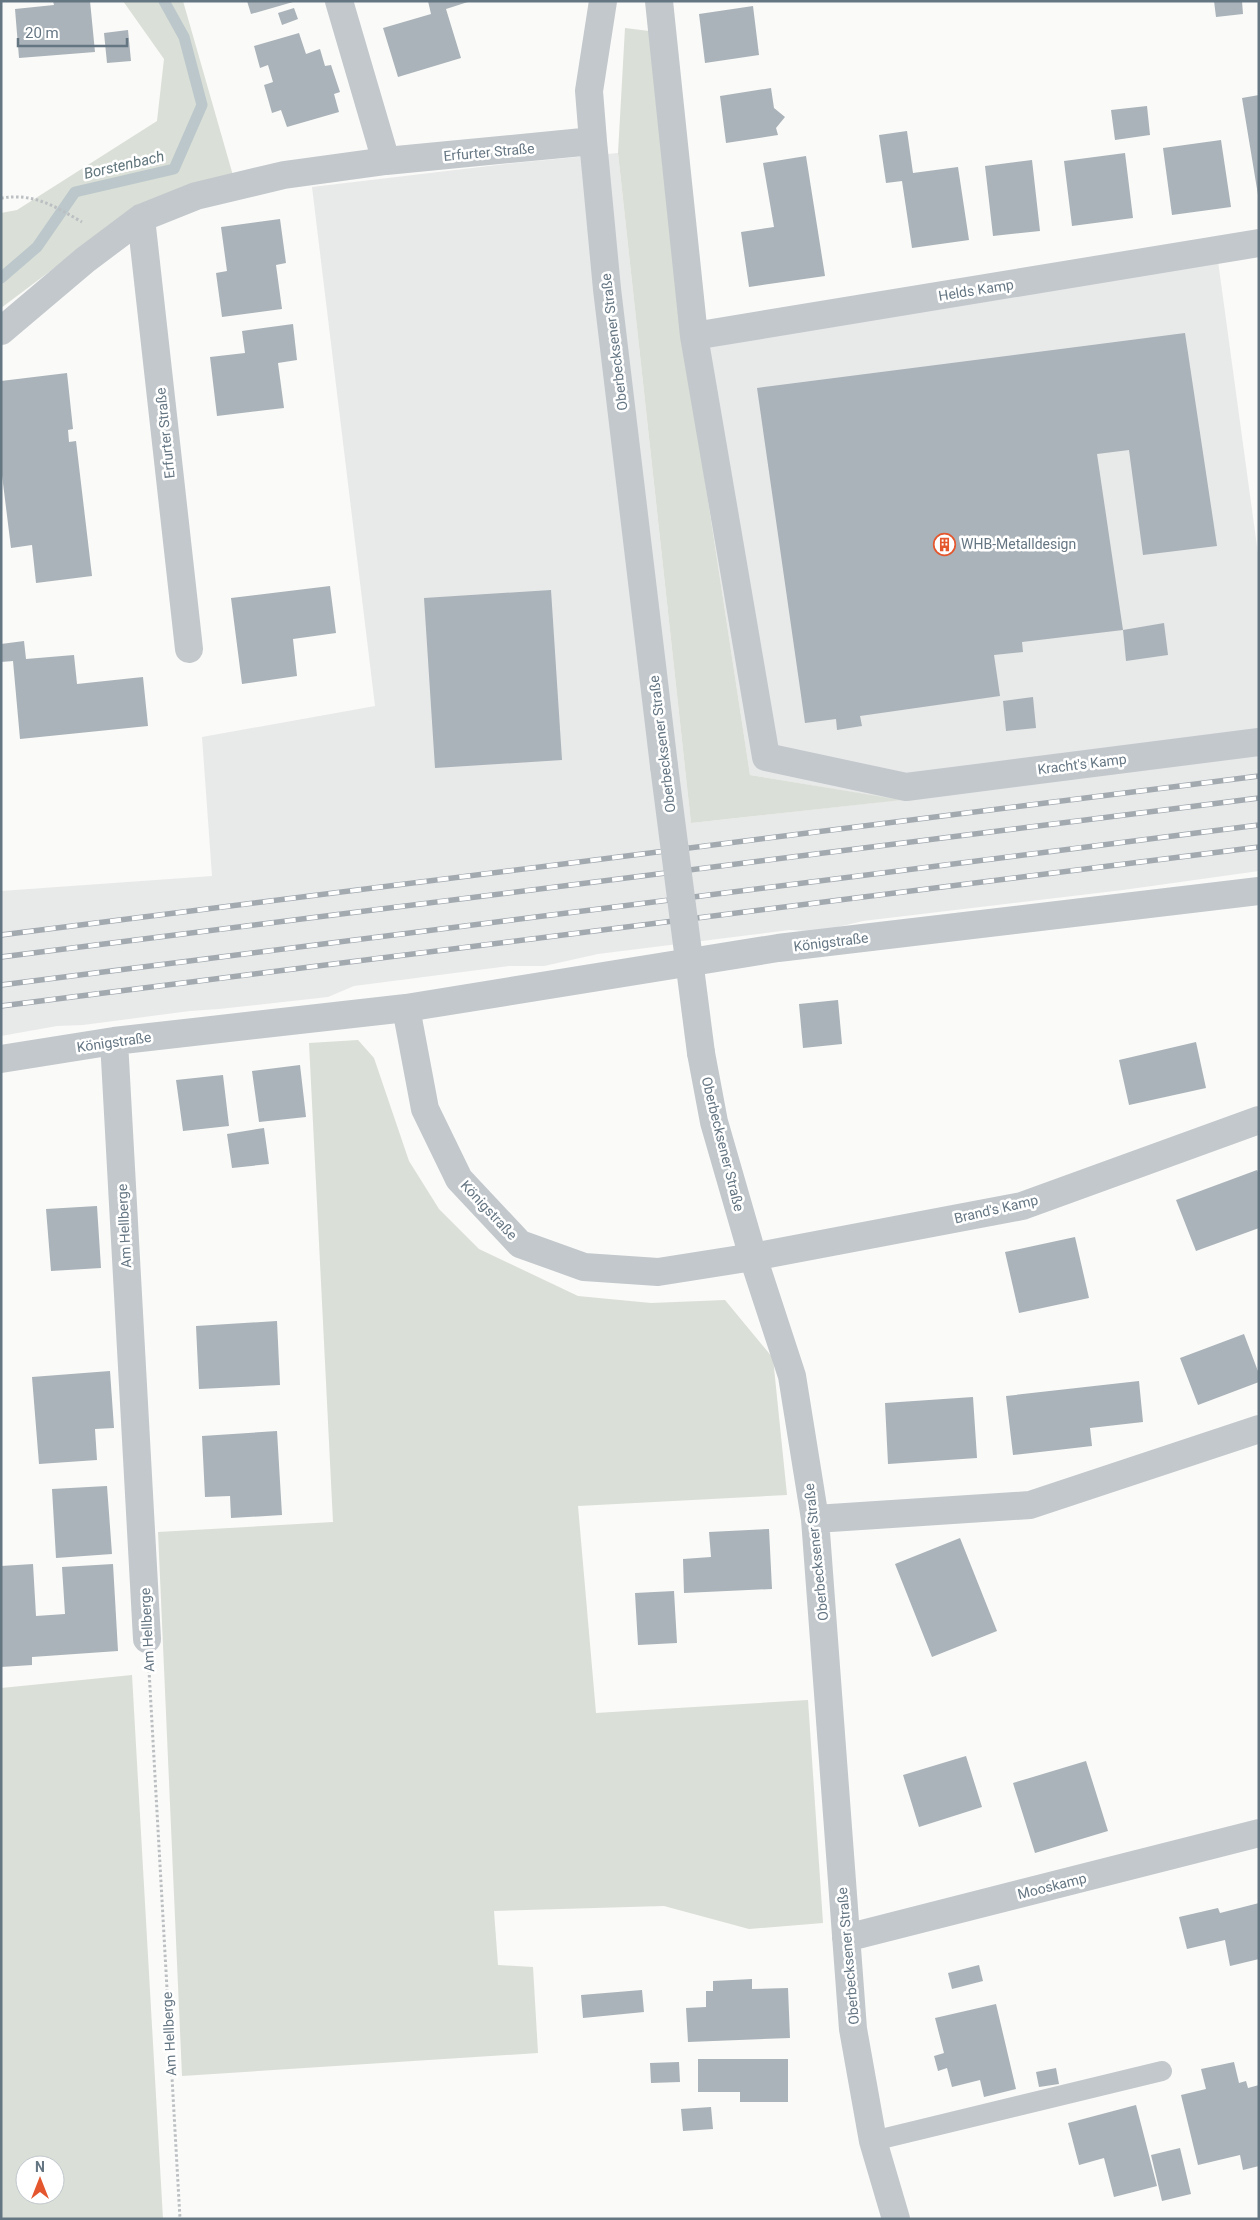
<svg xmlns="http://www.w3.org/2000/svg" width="1260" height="2220" font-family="Roboto,sans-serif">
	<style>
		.built { fill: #e8e9e9 }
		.green { fill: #dadfd7; fill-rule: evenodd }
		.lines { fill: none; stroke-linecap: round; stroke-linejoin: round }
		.stream { stroke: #bbc7cb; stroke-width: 11 }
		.building { fill: #aab3b9 }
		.path { stroke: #bbbfc2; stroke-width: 3; stroke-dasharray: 2.5 2.5; stroke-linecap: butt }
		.service { stroke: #c3c8cc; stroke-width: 20 }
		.minor { stroke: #c3c8cc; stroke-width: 28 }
		.rail-casing { stroke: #a2aab0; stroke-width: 5.5 }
		.rail { stroke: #fff; stroke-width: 4; stroke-dasharray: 11; stroke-linecap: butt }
		.minor-bridge { stroke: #c3c8cc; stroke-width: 28 }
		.labels { text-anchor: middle; stroke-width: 5; stroke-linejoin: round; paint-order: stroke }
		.street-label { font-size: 14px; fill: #657683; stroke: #fff }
		.poi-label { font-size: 14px; fill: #657683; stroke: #fff; text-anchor: start }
		.water-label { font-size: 15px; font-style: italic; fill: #60757c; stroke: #fff }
	</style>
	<rect width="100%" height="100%" fill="#fafaf8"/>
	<path class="built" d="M618 153 691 823 899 800 750 775 684 343 1218 261 1259 561V871L1123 890 863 921 834 928 810 931 789 930 598 954 544 966H509L354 986 328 997 219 1009 190 1011 83 1025 57 1026 1 1036V891L212 876 202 737 375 706 312 187 515 163Z"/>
	<path class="green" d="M123 1H183L234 179 77 251 1 308V213L17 210 157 121 164 59Z
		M625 28 649 31 684 343 750 775 902 800 691 823 618 153Z
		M358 1040 374 1058 409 1161 439 1209 479 1249 578 1296 651 1303 725 1300 773 1358 787 1495 578 1506 596 1713 808 1700 823 1923 749 1929 664 1906 494 1911 498 1965 533 1967 538 2053 182 2076 158 1532 333 1522 309 1043Z
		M132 1675 163 2219H1V1688ZM25 2165H55V2195H25Z"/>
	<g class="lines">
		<path class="stream" d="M1 278 37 247 75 192 174 169 202 105 184 37 164 1"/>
	</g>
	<path class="building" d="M53 1H90L95 52 19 58 15 9 54 5Z
		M247 1H293V2L251 14Z
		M428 1H471L446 9 461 58 398 77 383 28 431 14Z
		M1214 1H1242L1243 14 1216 17Z
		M753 6 759 55 705 63 699 14Z
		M294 8 298 19 282 25 278 13Z
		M128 30 131 61 107 63 104 33Z
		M299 33 306 54 320 49 325 66 331 65 340 92 334 94 339 112 287 127 281 110 272 113 264 85 273 82 268 65 260 68 254 46Z
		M771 88 774 108 785 117 776 128 778 135 726 143 720 96Z
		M1259 95V195H1258L1242 98Z
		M1147 106 1150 135 1115 140 1111 110Z
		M907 131 913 173 958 167 969 240 912 248 902 181 886 183 879 135Z
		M1221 140 1231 207 1172 215 1163 148Z
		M1125 153 1133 218 1072 226 1064 161Z
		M806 156 825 276 749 287 741 232 774 227 763 163Z
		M1032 160 1040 231 993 236 985 166Z
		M280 219 286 263 276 265 282 309 222 317 216 273 227 271 221 227Z
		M293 324 297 360 278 363 284 408 217 416 210 357 245 353 242 331Z
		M1185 333 1217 546 1143 555 1129 450 1097 454 1123 630 1164 623 1168 655 1126 661 1123 630 1022 642 1023 652 994 655 1000 696 860 716 862 726 837 730 836 719 805 723 757 388Z
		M67 373 73 429 68 430 69 442 76 441 92 576 36 583 32 545 11 548 1 467V381Z
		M330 586 336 633 293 639 297 676 242 684 231 598Z
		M551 590 562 760 435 768 424 598Z
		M24 641 26 659 74 655 77 684 143 677 148 726 20 739 13 661 1 662V644Z
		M1033 697 1036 728 1006 731 1003 701Z
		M838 1000 842 1044 803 1048 799 1004Z
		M1196 1042 1206 1088 1129 1105 1119 1060Z
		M300 1065 306 1117 259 1122 252 1071Z
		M223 1075 229 1126 183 1131 176 1080Z
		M264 1128 269 1164 232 1168 227 1134Z
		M1257 1170 1259 1174V1228L1196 1251 1176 1200Z
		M97 1206 101 1268 51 1271 46 1209Z
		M1075 1237 1089 1298 1019 1313 1005 1252Z
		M277 1321 280 1385 199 1389 196 1326Z
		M1244 1334 1259 1374V1382L1198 1405 1180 1358Z
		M110 1371 114 1428 95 1429 97 1460 39 1464 32 1377Z
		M1139 1381 1143 1422 1090 1428 1092 1446 1013 1455 1006 1396Z
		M973 1397 977 1458 888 1464 885 1403Z
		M277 1431 282 1515 231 1518 230 1496 205 1497 202 1436Z
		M107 1486 112 1554 56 1558 52 1489Z
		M769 1529 772 1589 684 1593 683 1559 711 1557 709 1532Z
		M960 1538 997 1631 932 1657 895 1564Z
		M33 1564 36 1616 65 1614 62 1567 113 1564 118 1651 32 1657V1665L1 1667V1566Z
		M674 1591 677 1643 638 1645 635 1593Z
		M966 1756 982 1807 919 1827 903 1775Z
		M1086 1761 1108 1831 1035 1853 1013 1783Z
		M1259 1903V1959L1230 1966 1225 1940 1187 1949 1179 1917 1218 1908 1220 1913Z
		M979 1965 983 1981 952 1989 948 1973Z
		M752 1979V1989L788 1988 790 2038 688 2042 686 2008 706 2007V1991H713V1981Z
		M642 1990 644 2012 583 2018 581 1995Z
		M996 2004 1016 2089 984 2097 980 2080 952 2087 947 2068 938 2071 934 2056 944 2053 935 2018Z
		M698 2059H788V2102H740V2092H698Z
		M679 2062 680 2082 651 2083 650 2063Z
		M1234 2062 1239 2083 1246 2081 1248 2088 1259 2085V2166L1243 2170 1240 2155 1198 2165 1181 2095 1206 2089 1201 2069Z
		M1056 2068 1059 2084 1039 2087 1036 2072Z
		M1136 2105 1157 2186 1114 2197 1104 2158 1079 2165 1068 2123Z
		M711 2107 713 2129 683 2131 681 2109Z
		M1180 2148 1191 2194 1162 2201 1151 2155Z"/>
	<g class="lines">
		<path class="path" d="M1 198C35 193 54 206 82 222
			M149 1670 180 2219"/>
		<path class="service" d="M873 2141 1162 2071"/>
		<path class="minor" d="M339 1 386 161
			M603 1 589 91 593 141 607 289 664 766
			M659 1 694 336 766 757 906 787 1259 742
			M141 218 189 649
			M1 331 85 260 141 218 196 196 284 175 386 161 593 141
			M694 336 1259 243
			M406 1008 425 1109 459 1179 520 1244 584 1267 658 1272 753 1257 1022 1206 1259 1120
			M114 1041 147 1639
			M701 1053 714 1122 753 1257 792 1376 815 1519 853 2029 873 2141 896 2219
			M1 1059 114 1041 406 1008 778 948 1259 891
			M815 1519 1030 1505 1259 1429
			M846 1938 1259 1833"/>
		<defs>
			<path id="rail" d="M1 935 1259 776
				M1 957 1259 798
				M1 985 1259 825
				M1 1006 1259 847"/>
		</defs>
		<use href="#rail" class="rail-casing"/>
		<use href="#rail" class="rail"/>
		<path class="minor-bridge" d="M664 766 701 1053"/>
	</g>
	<defs>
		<symbol id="building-ring" viewBox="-11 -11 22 22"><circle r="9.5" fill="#fff" stroke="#e4572e" stroke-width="1.5"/><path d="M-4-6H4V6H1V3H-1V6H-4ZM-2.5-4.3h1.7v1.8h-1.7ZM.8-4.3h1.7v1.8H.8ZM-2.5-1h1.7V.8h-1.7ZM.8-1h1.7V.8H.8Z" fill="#e4572e"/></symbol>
	</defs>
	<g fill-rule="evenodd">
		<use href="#building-ring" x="932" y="532" width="25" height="25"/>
	</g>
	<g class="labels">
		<g class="street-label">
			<text transform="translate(489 152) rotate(-5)" y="5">Erfurter Straße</text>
			<text transform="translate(976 290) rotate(-9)" y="5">Helds Kamp</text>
			<text transform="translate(614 342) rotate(-97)" y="5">Oberbecksener Straße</text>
			<text transform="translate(165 433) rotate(-96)" y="5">Erfurter Straße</text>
			<text transform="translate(662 744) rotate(-97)" y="5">Oberbecksener Straße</text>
			<text transform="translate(1082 764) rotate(-7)" y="5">Kracht's Kamp</text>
			<text transform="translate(831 942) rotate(-7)" y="5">Königstraße</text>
			<text transform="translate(114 1042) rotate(-8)" y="5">Königstraße</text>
			<text transform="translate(723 1144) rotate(76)" y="5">Oberbecksener Straße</text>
			<text transform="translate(996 1209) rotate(-13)" y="5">Brand's Kamp</text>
			<text transform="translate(489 1210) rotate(47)" y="5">Königstraße</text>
			<text transform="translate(124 1226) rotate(-93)" y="5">Am Hellberge</text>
			<text transform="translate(816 1552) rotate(-96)" y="5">Oberbecksener Straße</text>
			<text transform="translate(147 1630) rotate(-93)" y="5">Am Hellberge</text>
			<text transform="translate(1052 1886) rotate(-14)" y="5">Mooskamp</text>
			<text transform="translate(848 1956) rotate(-95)" y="5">Oberbecksener Straße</text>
			<text transform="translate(169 2034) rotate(-93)" y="5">Am Hellberge</text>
		</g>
		<g class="poi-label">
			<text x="961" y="549">WHB-Metalldesign</text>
		</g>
		<g class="water-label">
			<text transform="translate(124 165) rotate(-13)" y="5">Borstenbach</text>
		</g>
	</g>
	<rect width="1260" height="2220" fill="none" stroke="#657683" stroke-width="5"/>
	<g transform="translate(40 2180)"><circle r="24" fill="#ffffff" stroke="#c1c8cd"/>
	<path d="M0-4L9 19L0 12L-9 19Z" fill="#e4572e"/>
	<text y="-8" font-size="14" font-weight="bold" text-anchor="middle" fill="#657683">N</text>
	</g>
	<path d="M18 38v8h109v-8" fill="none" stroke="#657683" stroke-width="2.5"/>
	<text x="25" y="38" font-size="15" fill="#657683" stroke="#ffffff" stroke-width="4" paint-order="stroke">20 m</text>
</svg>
